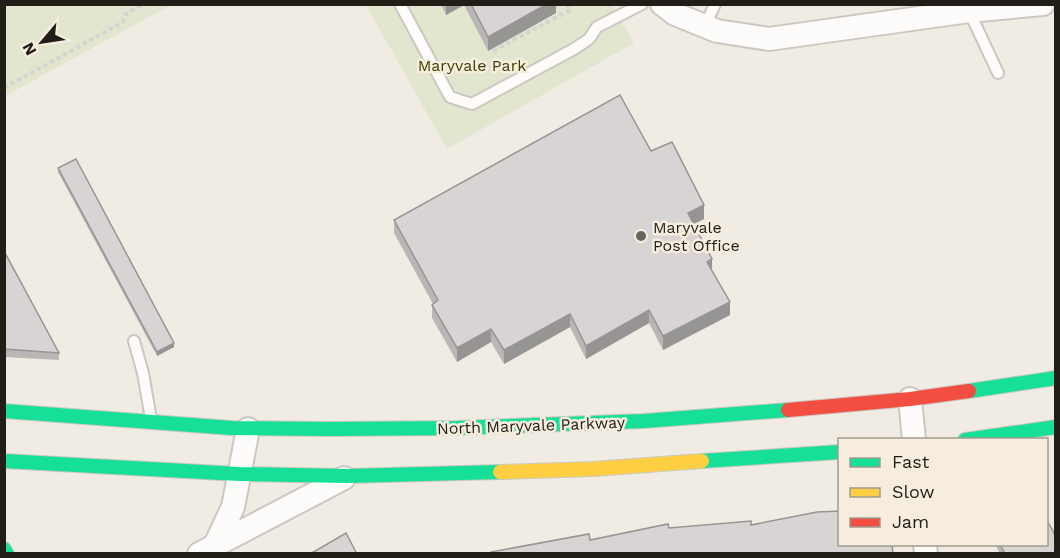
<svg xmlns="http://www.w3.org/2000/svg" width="1060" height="558" font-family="'Work Sans',sans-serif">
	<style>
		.green { fill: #e3e6ce }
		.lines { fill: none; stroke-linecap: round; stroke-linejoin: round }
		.lane-casing { stroke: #ccc8c1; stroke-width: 14 }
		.street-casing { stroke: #ccc8c1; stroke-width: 26 }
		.fast-casing { stroke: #ccc8c1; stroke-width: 16 }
		.slow-casing { stroke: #ccc8c1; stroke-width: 16 }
		.jam-casing { stroke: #ccc8c1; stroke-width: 16 }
		.path { stroke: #d6d4d2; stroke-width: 4; stroke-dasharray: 4.5 3; stroke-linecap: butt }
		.lane { stroke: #fdfcfb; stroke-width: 10 }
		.street { stroke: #fdfcfb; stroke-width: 22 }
		.fast { stroke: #16e098; stroke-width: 14 }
		.slow { stroke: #ffcf43; stroke-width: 14 }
		.jam { stroke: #f24e42; stroke-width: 14 }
		.wall { fill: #bab6b5 }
		.shaded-wall { fill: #979494 }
		.building { fill: #d8d4d3; stroke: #979494; stroke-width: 1.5 }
		.poi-dot { fill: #69665f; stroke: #f6edde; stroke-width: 2 }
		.labels { text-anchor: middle; stroke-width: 5; stroke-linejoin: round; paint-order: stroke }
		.park-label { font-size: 16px; fill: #3a4100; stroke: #f6edde }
		.poi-label { font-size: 16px; fill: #211e18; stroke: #f6edde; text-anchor: start }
		.street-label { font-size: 16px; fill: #211e18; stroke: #f6edde }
	</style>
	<rect width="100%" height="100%" fill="#f0ece4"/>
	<path class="green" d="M5 4H171V5L5 96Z
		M366 5H613L634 43 447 149Z"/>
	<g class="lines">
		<defs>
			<path id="lane" d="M400 4 450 97 472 104 574 49 589 39 597 27 642 4
				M969 11 998 73
				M705 26 715 4
				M134 341 143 373 151 419"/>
			<path id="street" d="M662 4 675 14 717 31 769 39 969 11 1043 4
				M910 399 914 440
				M925 544 926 554
				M215 545 233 507 248 429
				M199 554 344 478"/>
			<path id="fast" d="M969 391 1056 378
				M4 411 232 428 329 429 456 428 644 421 788 410
				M965 440 1056 427
				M4 461 239 474 347 476 500 472
				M702 461 840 452
				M4 549 7 554"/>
			<path id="slow" d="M500 472 593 469 702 461"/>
			<path id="jam" d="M788 410 910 399 969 391"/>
		</defs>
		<use href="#lane" class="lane-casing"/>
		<use href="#street" class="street-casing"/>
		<use href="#fast" class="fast-casing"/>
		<use href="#slow" class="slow-casing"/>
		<use href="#jam" class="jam-casing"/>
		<path class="path" d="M493 51 570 10 567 4
			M4 88 123 22 126 14 143 4"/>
		<use href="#lane" class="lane"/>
		<use href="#street" class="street"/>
		<use href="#fast" class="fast"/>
		<use href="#slow" class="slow"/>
		<use href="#jam" class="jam"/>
	</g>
	<path class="wall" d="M441 4H556V13L488 51 464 5 446 15Z
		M651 151 704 219 694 224 730 315 663 350 649 323 586 359 570 327 504 364 491 342 457 362 432 318V305L433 304 394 233V220Z
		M58 168 174 347 157 356 58 172Z
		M4 251 59 353V360L4 357Z
		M995 544H1047L1056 554H1000Z"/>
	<path class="shaded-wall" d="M446 4H464V5L446 15Z
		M547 4H556V13L488 51V37Z
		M704 205V219L688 227V213Z
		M712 259V272L707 262Z
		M730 302V315L663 350V336Z
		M649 310V323L586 359V346Z
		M570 314V327L504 364V350Z
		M491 329V342L457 362V348Z
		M174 343V347L157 356V352Z"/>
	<path class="building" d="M471 4H547L488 37Z
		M620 95 651 151 672 142 704 205 688 213 712 259 707 262 730 302 663 336 649 310 586 346 570 314 504 350 491 329 457 348 432 305 438 300 394 220Z
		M76 159 174 343 157 352 58 168Z
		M4 251 59 353 4 349Z
		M840 511V544H892L893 554H492L491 552 589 534 590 540 668 524 669 528 751 521V525L817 512Z
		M1047 520 1056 537V554H1005L1000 544H1047Z
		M346 533 357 554H310Z"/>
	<circle class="poi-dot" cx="641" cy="236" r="6"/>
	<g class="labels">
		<g class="park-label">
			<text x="472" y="71">Maryvale Park</text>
		</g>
		<g class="poi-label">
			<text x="653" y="233">Maryvale<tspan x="653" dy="18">Post Office</tspan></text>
		</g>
		<g class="street-label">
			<text transform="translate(531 425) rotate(-2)" y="6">North Maryvale Parkway</text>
		</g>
	</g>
	<rect width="1060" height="558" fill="none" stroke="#211e18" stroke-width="12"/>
	<rect x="838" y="438" width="210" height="108" fill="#f6edde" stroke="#a19a8f" stroke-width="1.5"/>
	<rect x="850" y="458" width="30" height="9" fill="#16e098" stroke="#a19a8f" stroke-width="1.5"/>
	<text x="892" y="468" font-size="18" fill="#211e18">Fast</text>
	<rect x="850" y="488" width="30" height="9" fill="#ffcf43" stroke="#a19a8f" stroke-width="1.5"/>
	<text x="892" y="498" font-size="18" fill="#211e18">Slow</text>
	<rect x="850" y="518" width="30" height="9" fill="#f24e42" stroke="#a19a8f" stroke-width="1.5"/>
	<text x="892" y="528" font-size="18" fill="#211e18">Jam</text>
	<g transform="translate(42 42) rotate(241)" stroke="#f6edde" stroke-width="4.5" paint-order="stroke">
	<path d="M0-4.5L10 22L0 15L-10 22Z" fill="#211e18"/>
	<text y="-9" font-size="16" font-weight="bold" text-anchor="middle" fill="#211e18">N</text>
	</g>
</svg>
